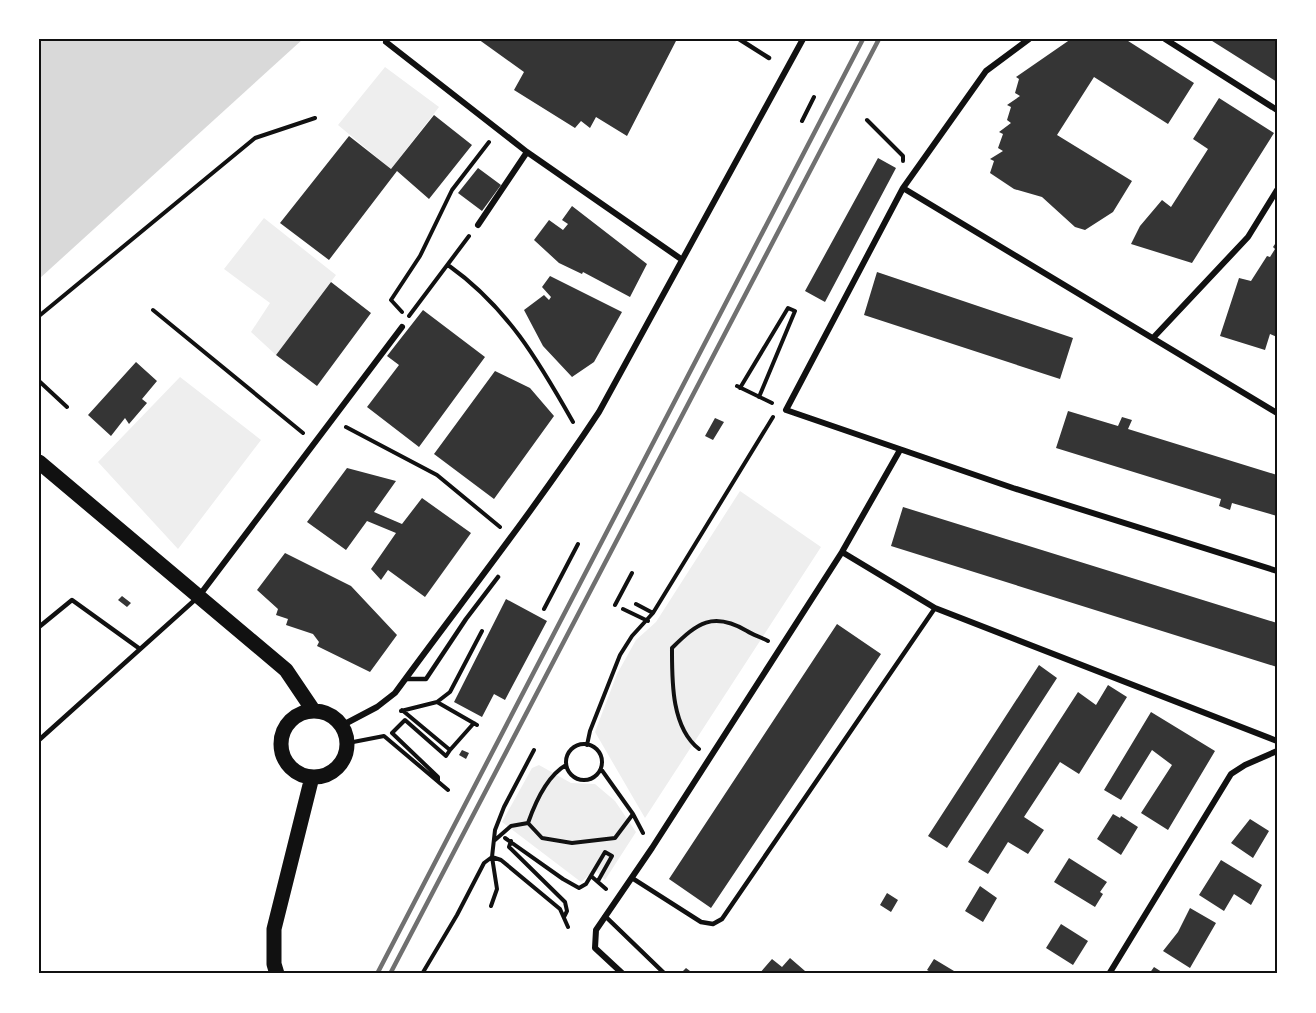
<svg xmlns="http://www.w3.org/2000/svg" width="1316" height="1013" font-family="'Open Sans',sans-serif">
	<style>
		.green { fill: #eee }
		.water { fill: #d9d9d9 }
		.building { fill: #353535 }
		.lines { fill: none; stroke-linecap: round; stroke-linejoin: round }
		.path { stroke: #111; stroke-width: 4 }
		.service { stroke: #111; stroke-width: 4.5 }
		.minor { stroke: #111; stroke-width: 6 }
		.primary { stroke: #111; stroke-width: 15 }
		.rail { stroke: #707070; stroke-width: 4.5 }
		.neatline { fill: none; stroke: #111; stroke-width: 2 }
	</style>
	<rect width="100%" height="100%" fill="#fff"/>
	<path class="green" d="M385 67 439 107 391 169 338 125Z
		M264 218 336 275 276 355 251 332 270 303 224 269Z
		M180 377 261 440 178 549 98 462Z
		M740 491 821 547 645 818 595 732 617 674 636 640 656 622Z
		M539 765 571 783 595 784 615 801 636 832 605 880 595 870 581 882 502 822 532 768Z"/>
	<path class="water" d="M39 39H303L39 279Z"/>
	<path class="building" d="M478 39H677L627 136 596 117 590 128 581 121 575 128 514 90 524 72Z
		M1071 39H1125L1194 83 1168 124 1094 77 1057 135 1132 181 1113 212 1085 230 1075 227 1042 197 1014 189 990 173 994 161 990 159 1003 151 998 148 1003 134 999 132 1011 123 1007 120 1011 107 1007 105 1020 96 1015 93 1019 79 1016 77Z
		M1209 39H1277V82Z
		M1219 98 1274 133 1192 263 1131 244 1140 226 1162 200 1171 207 1208 149 1193 139Z
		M434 115 472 145 429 199 397 171 329 260 280 223 349 136 391 169Z
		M878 158 896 168 825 302 805 291Z
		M478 168 501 185 482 211 458 193Z
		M572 206 647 264 630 297 583 272 582 274 559 263 534 240 549 220 563 230 568 224 562 220Z
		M1277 241V337L1270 334 1265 350 1220 336 1239 278 1251 281 1267 256 1270 257 1275 249 1273 247Z
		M877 272 1073 338 1060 379 864 315Z
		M550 276 622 312 594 362 572 377 543 346 524 310 544 295 549 300 551 297 542 287Z
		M331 282 371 313 317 386 276 355Z
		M423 310 485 357 419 447 367 407 399 365 387 356Z
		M136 362 157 381 142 399 147 403 129 424 125 418 111 436 88 415Z
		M495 371 530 388 554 416 494 499 434 454Z
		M1068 411 1118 426 1122 417 1132 420 1128 429 1277 475V516L1232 503 1230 510 1219 506 1221 499 1056 448Z
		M715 418 724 422 713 440 705 436Z
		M347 468 396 481 374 512 402 524 422 498 471 533 425 597 388 570 381 580 371 569 396 533 367 521 346 550 307 522Z
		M903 507 1277 623V667L891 546Z
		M285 553 351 586 397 635 370 672 317 646 319 642 313 634 286 625 288 619 276 615 278 609 257 590Z
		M122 596 131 603 127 607 118 600Z
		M506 599 547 621 505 700 494 694 482 717 454 702Z
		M837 624 881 654 711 908 669 879Z
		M1039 665 1057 678 947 848 928 836Z
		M1108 685 1127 697 1079 774 1060 762 1024 817 1044 830 1028 854 1008 842 988 874 968 862 1078 692 1096 705Z
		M1151 712 1215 751 1168 830 1141 813 1172 765 1152 750 1121 800 1104 790Z
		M462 750 469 753 466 759 459 755Z
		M1113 814 1120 818 1121 816 1138 827 1121 855 1097 839Z
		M1250 819 1269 831 1253 858 1231 843Z
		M1069 858 1107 882 1100 892 1103 894 1095 907 1054 882Z
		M1221 860 1262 885 1251 905 1234 894 1224 911 1199 895Z
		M980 886 997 898 983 922 965 911Z
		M887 893 898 900 891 912 880 905Z
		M1190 908 1216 923 1190 968 1163 951 1178 932Z
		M1061 924 1088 941 1073 965 1046 948Z
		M790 958 805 971 806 974H759L772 959 782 967Z
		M934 959 959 974H934L927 970Z
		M1154 967 1165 974H1149Z
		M686 968 694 974 682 972Z"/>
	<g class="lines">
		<path class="path" d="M867 120 903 156V161
			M802 121 814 97
			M448 265C507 307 538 360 573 422
			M153 310 303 433
			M402 312 391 300 420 256 452 190 489 142
			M39 316 255 138 315 118
			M409 316 469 236
			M39 381 67 407
			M737 386 772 403
			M740 388 788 308 795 311 759 397
			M346 427 437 475 500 527
			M615 605 632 573
			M544 609 578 544
			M623 609 648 621
			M653 613 773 417
			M437 702 477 725
			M402 710 450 750 446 756 405 720 392 733 438 777V781
			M401 711 437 702 450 692 482 631
			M348 743 384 736 448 790
			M566 762a18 18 0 1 1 36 0a18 18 0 1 1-36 0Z
			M587 745 590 731 620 655 632 636 653 613 636 604
			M699 749C671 727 672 680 672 648 697 623 713 611 747 631 753 635 761 637 768 641
			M450 750 474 723
			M566 765C547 776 535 803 528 823L542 838 572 843 615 838 633 814
			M601 769 633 814 643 833
			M505 838 563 879 579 888 586 884 605 852 612 856 598 881
			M495 840 511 826 528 823
			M511 841 509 847 565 902 567 911 564 917
			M591 876 606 889
			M491 906 497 889 492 857 495 830 504 807 534 750
			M422 974 457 915 484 863 492 857 501 860 560 909 568 927"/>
		<path class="service" d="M739 39 769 58
			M39 627 72 600 140 649
			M405 679H426L466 619 498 577
			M39 740 197 598
			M632 878 701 922 713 924 722 919 935 608
			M605 916 665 974"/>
		<path class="minor" d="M1029 39 986 71 903 188 786 410 1013 488 1277 571
			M1165 39 1277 110
			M386 42 527 152 681 259
			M903 188 1277 413
			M478 225 527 152
			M1153 338 1248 237 1277 190
			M842 552 935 608 1277 741
			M199 596 402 327
			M341 726 377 707 395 693C463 600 535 509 599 412L803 39
			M623 974 595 948 596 930 652 848 842 552 900 450
			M1109 974 1231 774 1245 765 1277 751"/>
		<path class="primary" d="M39 462 286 670 313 710
			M281 744a33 33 0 1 1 66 0a33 33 0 1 1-66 0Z
			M277 974 274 964V929L312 777"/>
		<path class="rail" d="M377 974 863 39
			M390 974 879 39"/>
	</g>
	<rect width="1316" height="1013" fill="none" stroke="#ffffff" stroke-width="81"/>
	<rect x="40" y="40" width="1236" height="932" class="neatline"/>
</svg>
